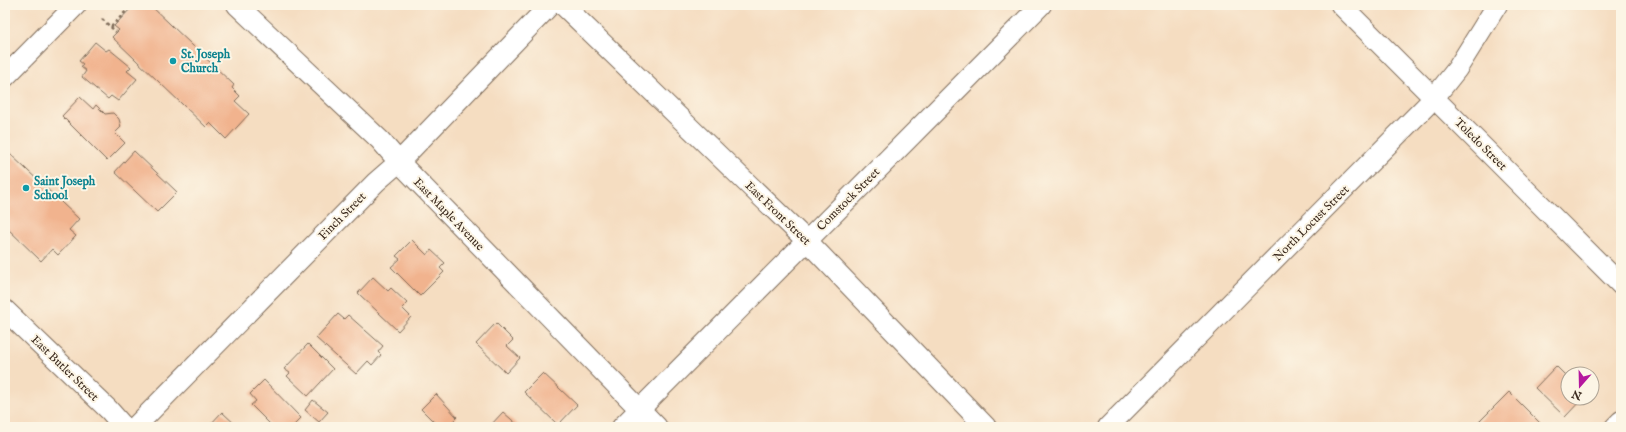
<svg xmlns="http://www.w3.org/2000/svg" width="1626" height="432" font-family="'IM FELL English',serif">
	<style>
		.building { fill: #f1b38e }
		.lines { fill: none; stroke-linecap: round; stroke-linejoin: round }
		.minor-casing { stroke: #7c6957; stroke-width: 22 }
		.path { stroke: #7c6957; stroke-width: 2.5; stroke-dasharray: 3 3; stroke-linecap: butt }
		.minor { stroke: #fff; stroke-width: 20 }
		.culture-dot { fill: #0f9aa8; stroke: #fcf5e5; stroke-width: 1.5 }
		.labels { text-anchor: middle; stroke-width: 4; stroke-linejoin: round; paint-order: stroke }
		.culture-label { font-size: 12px; font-weight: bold; fill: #0d838f; stroke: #fcf5e5; text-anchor: start }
		.street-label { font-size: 12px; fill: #3b2a1e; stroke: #fcf5e5 }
	</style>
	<rect width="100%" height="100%" fill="#fcf5e5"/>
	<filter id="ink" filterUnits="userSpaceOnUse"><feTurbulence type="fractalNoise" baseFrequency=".025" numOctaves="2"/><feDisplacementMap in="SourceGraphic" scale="8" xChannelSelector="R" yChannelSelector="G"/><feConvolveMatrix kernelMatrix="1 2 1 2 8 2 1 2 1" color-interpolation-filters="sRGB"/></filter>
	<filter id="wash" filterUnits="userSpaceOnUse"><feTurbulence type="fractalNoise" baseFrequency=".012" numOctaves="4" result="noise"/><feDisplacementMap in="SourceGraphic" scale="16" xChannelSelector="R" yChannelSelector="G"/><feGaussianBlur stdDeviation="0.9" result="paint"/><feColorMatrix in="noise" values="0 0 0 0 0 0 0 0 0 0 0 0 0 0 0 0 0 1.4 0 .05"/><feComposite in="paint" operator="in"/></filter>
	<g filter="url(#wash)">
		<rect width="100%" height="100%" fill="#f5ddc1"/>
		<g id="blocks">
			<path class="building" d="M134 5 139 8 142 5H150L234 85 232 88 240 96 235 101 249 114 226 139 210 123 206 127 112 37 119 30 114 26Z
				M95 42 106 51 109 49 131 67 127 71 137 79 118 101 111 96 108 99 82 77 86 71 81 67 83 64 79 61Z
				M80 97 93 109 96 105 105 114 113 113 119 119 121 127 115 133 125 143 107 161 62 116Z
				M134 151 177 192 157 212 115 172Z
				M9 153 79 219 69 230 76 236 58 255 52 249 41 261 5 226V158Z
				M412 240 427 255 431 250 445 263 440 268 444 272 420 296 391 267 400 259 396 256Z
				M373 277 388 291 391 288 407 303 402 308 411 317 398 331 358 293Z
				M338 314 344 319 348 315 383 346 378 352 381 355 372 365 368 361 356 374 316 338Z
				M496 323 513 340 507 346 520 358 506 373 476 344Z
				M308 344 333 369 308 396 287 376 290 373 284 369Z
				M1556 366 1568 378V398H1583L1565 417 1535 388Z
				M543 373 577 405 558 425 524 392Z
				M264 380 301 418 292 427H273L251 405 256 401 250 394Z
				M1509 392 1542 425 1540 427H1482L1478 423Z
				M436 394 457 417 447 427H439L421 409Z
				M313 400 328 412 319 422 305 410Z
				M222 412 238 427H208Z
				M503 412 520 427H489Z"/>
		</g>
	</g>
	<g filter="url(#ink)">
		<use href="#blocks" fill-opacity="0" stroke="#7c6957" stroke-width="1"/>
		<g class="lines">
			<defs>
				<path id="minor" d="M237 5 380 140 399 162 657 427
					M563 5 807 241 986 427
					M1341 5 1621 285
					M5 77 76 5
					M5 310 109 410 124 427
					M135 427 376 182 399 162 550 5
					M622 427 1041 5
					M1108 427 1434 98 1457 69 1497 5
					M1615 427 1621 421"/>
			</defs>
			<use href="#minor" class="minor-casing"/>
			<path class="path" d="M139 5 141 7
				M102 19 116 32
				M111 27 132 5"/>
			<use href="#minor" class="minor"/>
		</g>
	</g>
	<g class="culture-dot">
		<circle cx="173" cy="61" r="4"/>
		<circle cx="26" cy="188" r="4"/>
	</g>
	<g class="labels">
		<g class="culture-label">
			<text x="181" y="58">St. Joseph<tspan x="181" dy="14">Church</tspan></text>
			<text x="34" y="185">Saint Joseph<tspan x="34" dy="14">School</tspan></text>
		</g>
		<g class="street-label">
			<text transform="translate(1481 144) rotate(45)" y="4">Toledo Street</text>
			<text transform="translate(848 199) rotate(-45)" y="4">Comstock Street</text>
			<text transform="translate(778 213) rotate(44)" y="4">East Front Street</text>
			<text transform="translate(449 214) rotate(46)" y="4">East Maple Avenue</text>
			<text transform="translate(342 216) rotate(-45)" y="4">Finch Street</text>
			<text transform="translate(1311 223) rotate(-45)" y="4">North Locust Street</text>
			<text transform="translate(65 368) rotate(44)" y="4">East Butler Street</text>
		</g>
	</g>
	<rect width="1626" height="432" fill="none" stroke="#fcf5e5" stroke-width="20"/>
	<g transform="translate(1580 386) rotate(200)"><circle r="19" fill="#fcf5e5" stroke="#afa495"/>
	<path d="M0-3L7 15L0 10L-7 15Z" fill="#b5179e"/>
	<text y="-6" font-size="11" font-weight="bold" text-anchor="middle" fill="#3b2a1e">N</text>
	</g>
</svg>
